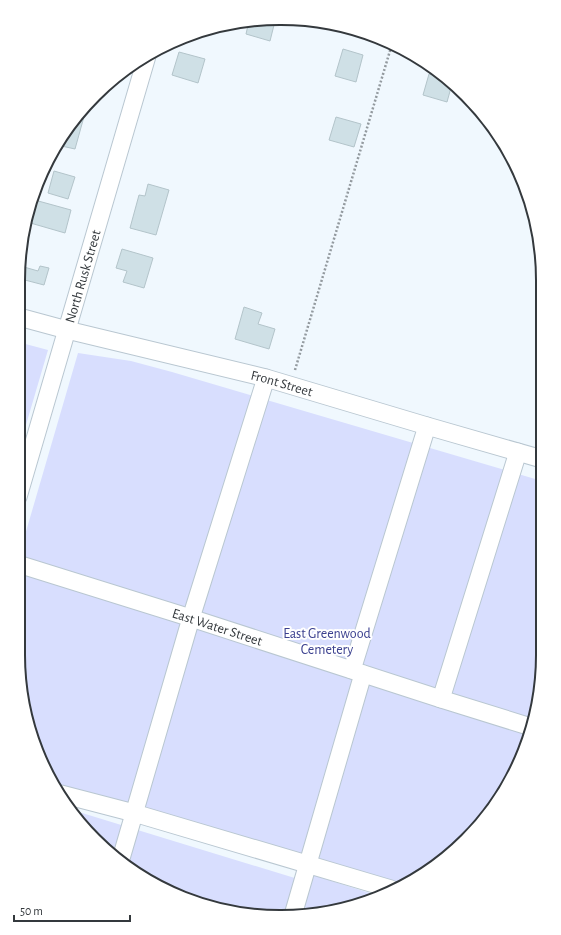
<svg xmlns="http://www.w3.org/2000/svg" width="561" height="935" font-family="'Alegreya Sans',sans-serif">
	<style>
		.green { fill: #d8defe }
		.building { fill: #cfe0e6; stroke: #b3c4ca }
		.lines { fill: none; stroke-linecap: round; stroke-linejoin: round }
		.minor-casing { stroke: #b9c7d1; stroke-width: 19 }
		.path { stroke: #939a9f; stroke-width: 2.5; stroke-dasharray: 2 2; stroke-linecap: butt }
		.minor { stroke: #fff; stroke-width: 17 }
		.labels { text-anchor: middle; stroke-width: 4; stroke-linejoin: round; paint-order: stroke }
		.street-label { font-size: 14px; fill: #34393d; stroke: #fff }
		.park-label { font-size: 14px; fill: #3b408f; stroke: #fff }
		.rim { fill: none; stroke: #34393d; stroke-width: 2 }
	</style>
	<rect width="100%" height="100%" fill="#f0f8fe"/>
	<path class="green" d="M18 342 48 350 18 452Z
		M78 353 131 361 172 372 542 481V672L529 739 499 801 440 863 398 886 56 784 32 739 18 654V559Z
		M69 809 298 879 300 871 379 896 365 903 281 917 196 903 121 863 72 814Z"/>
	<path class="building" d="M269 19 275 21 270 41 246 34 249 21Z
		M222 25 221 30 213 28Z
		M343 49 363 55 356 82 335 76Z
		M179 52 205 59 198 83 172 75Z
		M429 74 445 79 452 84 447 102 423 95Z
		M81 112 85 113 75 149 57 145 62 134Z
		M336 117 361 124 354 147 329 140Z
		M54 171 75 177 68 199 48 193Z
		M148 184 169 190 156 235 130 228 139 195 145 196Z
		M31 199 71 210 65 233 27 222Z
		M122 249 153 258 144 288 123 282 127 271 116 268Z
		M40 266 49 268 44 285 21 279 24 267 38 271Z
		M244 307 262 313 258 324 275 329 269 349 235 339Z"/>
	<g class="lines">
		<defs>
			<g id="minor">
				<path id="s1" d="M19 317 67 330 266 378 427 426 542 459"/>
				<path id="s2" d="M18 497 147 56"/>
				<path id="s3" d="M18 564 191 618 441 699 531 727"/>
				<path d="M352 670 427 426"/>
				<path d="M441 699 518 452"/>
				<path d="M61 794 134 813 391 889"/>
				<path d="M120 862 191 618 266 378"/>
				<path d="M293 915 363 674"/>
			</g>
		</defs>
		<use href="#minor" class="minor-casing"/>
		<path class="path" d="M295 370 392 44"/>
		<use href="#minor" class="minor"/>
	</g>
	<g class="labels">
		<g class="street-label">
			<text dy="5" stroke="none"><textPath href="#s2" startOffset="230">North Rusk Street</textPath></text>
			<text dy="5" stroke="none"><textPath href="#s1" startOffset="271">Front Street</textPath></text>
			<text dy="5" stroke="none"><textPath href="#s3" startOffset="209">East Water Street</textPath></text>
		</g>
		<g class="park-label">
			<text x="327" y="638">East Greenwood<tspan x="327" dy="16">Cemetery</tspan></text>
		</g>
	</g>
	<path d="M0 0H561V935H0ZM280 25H281A255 255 0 0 1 536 280V655A255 255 0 0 1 281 910H280A255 255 0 0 1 25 655V280A255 255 0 0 1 280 25Z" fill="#fff" fill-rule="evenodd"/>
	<path class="rim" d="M280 25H281A255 255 0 0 1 536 280V655A255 255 0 0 1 281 910H280A255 255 0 0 1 25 655V280A255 255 0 0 1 280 25Z"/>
	<path d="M14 915v6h116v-6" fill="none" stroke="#34393d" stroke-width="2"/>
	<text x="20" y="915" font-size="12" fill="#34393d" stroke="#ffffff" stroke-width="3" paint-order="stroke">50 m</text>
</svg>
